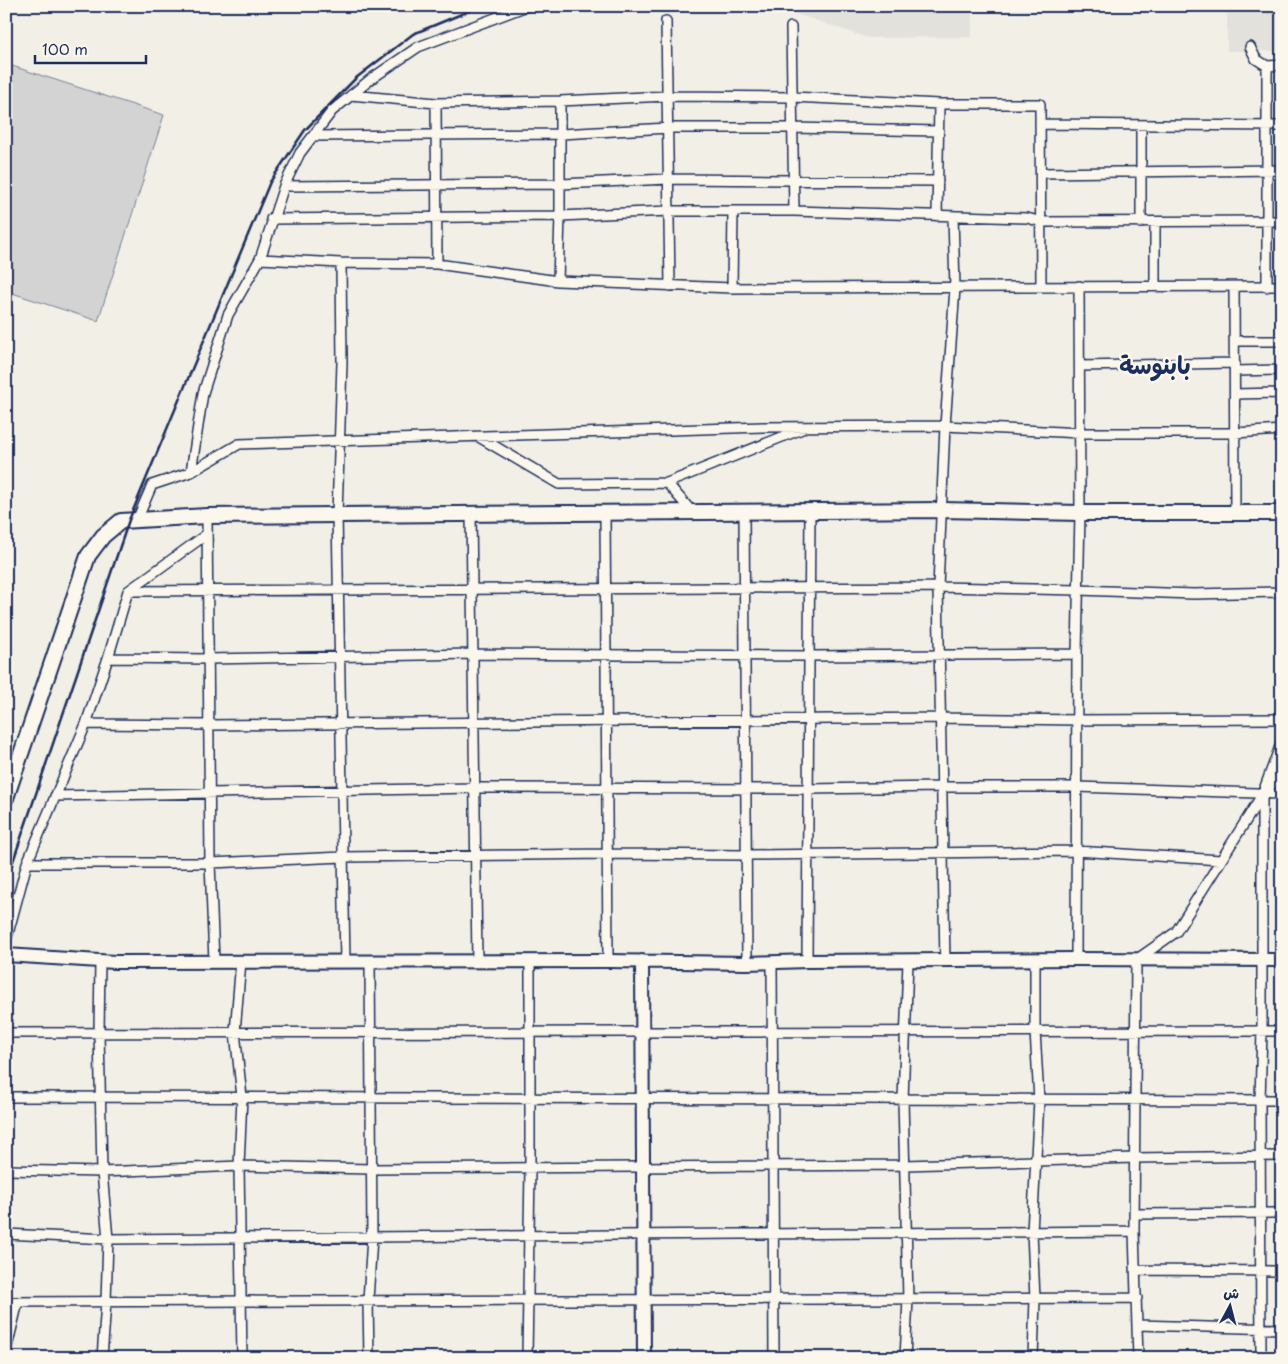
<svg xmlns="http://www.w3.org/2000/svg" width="1288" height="1364" font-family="'Playpen Sans','Playpen Sans Arabic',sans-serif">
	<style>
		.built { fill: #e2e1dc }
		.green { fill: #d2d3d2; stroke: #768198 }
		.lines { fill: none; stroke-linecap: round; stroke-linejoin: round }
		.street-casing { stroke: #1b2f5e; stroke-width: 12 }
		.secondary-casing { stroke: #1b2f5e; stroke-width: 16 }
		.primary-casing { stroke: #1b2f5e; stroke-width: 18 }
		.street { stroke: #fbf7ec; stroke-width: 9 }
		.secondary { stroke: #fbf7ec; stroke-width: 12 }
		.primary { stroke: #fbf7ec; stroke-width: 14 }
		.rail { stroke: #1b2f5e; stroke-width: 2.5 }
		.labels { text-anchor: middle; stroke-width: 5; stroke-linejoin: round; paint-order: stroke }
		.town-label { font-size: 24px; font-weight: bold; fill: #1b2f5e; stroke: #fbf7ec }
	</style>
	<rect width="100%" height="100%" fill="#f2efe6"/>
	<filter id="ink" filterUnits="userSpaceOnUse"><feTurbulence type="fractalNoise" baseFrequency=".02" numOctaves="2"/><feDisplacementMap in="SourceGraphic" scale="10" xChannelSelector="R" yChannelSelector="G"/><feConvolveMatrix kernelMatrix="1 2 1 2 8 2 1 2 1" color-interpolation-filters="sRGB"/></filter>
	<g filter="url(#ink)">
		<path class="built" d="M773 6H1219L972 11V37L868 38Z
			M1227 6H1282V51H1227Z"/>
		<path class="green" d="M6 64 164 115 98 321 6 291Z"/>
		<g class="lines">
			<defs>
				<path id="street" d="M666 21 670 286
					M791 27 794 211
					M1250 47 1256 59 1267 66V287
					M1267 66 1282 65
					M351 95 436 103 560 101 667 96 792 97 939 104H1040L1041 286
					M436 103 437 264
					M1041 124 1282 126
					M1141 125V223
					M313 136 561 134 668 128H792L939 131
					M1041 173 1282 170
					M284 186 561 184 668 179 938 181
					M937 216 939 104
					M271 219 560 216 669 211H794L1027 218 1042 222 1282 221
					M1155 222V285
					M260 259 341 263 437 264 558 281 732 288 1282 286
					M341 263 342 363 337 514 345 962
					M558 281 560 216V101
					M1234 287 1235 513
					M732 288 733 211
					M1235 341H1282
					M1080 366 1235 363
					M1235 371 1282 370
					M1235 394 1282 393
					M479 437 559 484 667 483 802 429
					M191 472 203 393 228 315 260 259 284 186 300 153 332 111 371 79 418 47 527 6
					M667 483 692 512
					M744 511 747 963
					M605 512 608 961
					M471 513 477 961
					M207 516 210 863 214 961
					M137 520 152 485 191 472 239 444 763 427 945 426 1080 433H1235L1282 430
					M128 591 938 587 1078 590 1194 594 1282 592
					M108 658 208 659 473 654 809 656 1077 654
					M86 724 209 725 941 718 1077 720 1282 719
					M55 796 475 788 808 789 942 787H1077L1282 794
					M27 863H210L343 857 607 854 747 855 1076 851 1221 860
					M6 941 27 863 86 724 108 658 128 591 207 534
					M1076 959 1077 654 1080 513 1079 286
					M100 961 99 1033 102 1172 108 1239 106 1302 102 1358
					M241 961 235 1032 242 1097 239 1166 242 1358
					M807 961 810 511
					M945 961 938 587 945 426 955 288 953 216
					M772 962 774 1358
					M6 1033 1282 1031
					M6 1097 1282 1100
					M6 1170 102 1172 239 1166 371 1169 905 1165 1135 1158 1282 1156
					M1134 1214 1282 1213
					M6 1234 108 1239 1134 1231
					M1136 1270 1282 1271
					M6 1302 1137 1298
					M1137 1325 1282 1329
					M6 1351 18 1302
					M369 1358 368 1301 372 1237 370 962
					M527 1358 530 1168V961
					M905 1358 908 1299 903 1100 908 961
					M1033 1358 1035 1299 1032 1232 1039 1100 1035 1031V960
					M1138 1358 1134 1231 1136 960 1176 932 1262 795 1282 774
					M1261 1358 1260 1100 1262 1031V795L1282 741"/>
				<path id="secondary" d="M6 955 115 962 608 961 747 963 807 961 1076 959 1282 960
					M642 961 644 1358"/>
				<path id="primary" d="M6 798 88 556 103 536 121 521 207 516 942 510 1080 513H1282"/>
			</defs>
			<use href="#street" class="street-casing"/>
			<use href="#secondary" class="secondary-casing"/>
			<use href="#primary" class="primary-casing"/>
			<use href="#street" class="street"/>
			<use href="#secondary" class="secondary"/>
			<use href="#primary" class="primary"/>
			<path class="rail" d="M6 882 129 520 270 182 305 130 356 78 413 34 481 6"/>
		</g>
	</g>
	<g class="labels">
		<g class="town-label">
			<text x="1155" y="374">بابنوسة</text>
		</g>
	</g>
	<rect width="1288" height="1364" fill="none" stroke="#fbf7ec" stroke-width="25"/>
	<rect x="12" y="12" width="1263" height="1339" fill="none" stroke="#1b2f5e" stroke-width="2" filter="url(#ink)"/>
	<g transform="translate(1230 1306) rotate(7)" stroke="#fbf7ec" stroke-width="4" paint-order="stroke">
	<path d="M0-4L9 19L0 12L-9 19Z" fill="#1b2f5e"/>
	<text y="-8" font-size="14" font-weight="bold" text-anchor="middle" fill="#1b2f5e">ش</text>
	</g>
	<path d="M35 55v8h111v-8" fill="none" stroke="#1b2f5e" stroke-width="2.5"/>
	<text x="42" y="55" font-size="15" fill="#1b2f5e" stroke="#fbf7ec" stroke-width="4" paint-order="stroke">100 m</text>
</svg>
